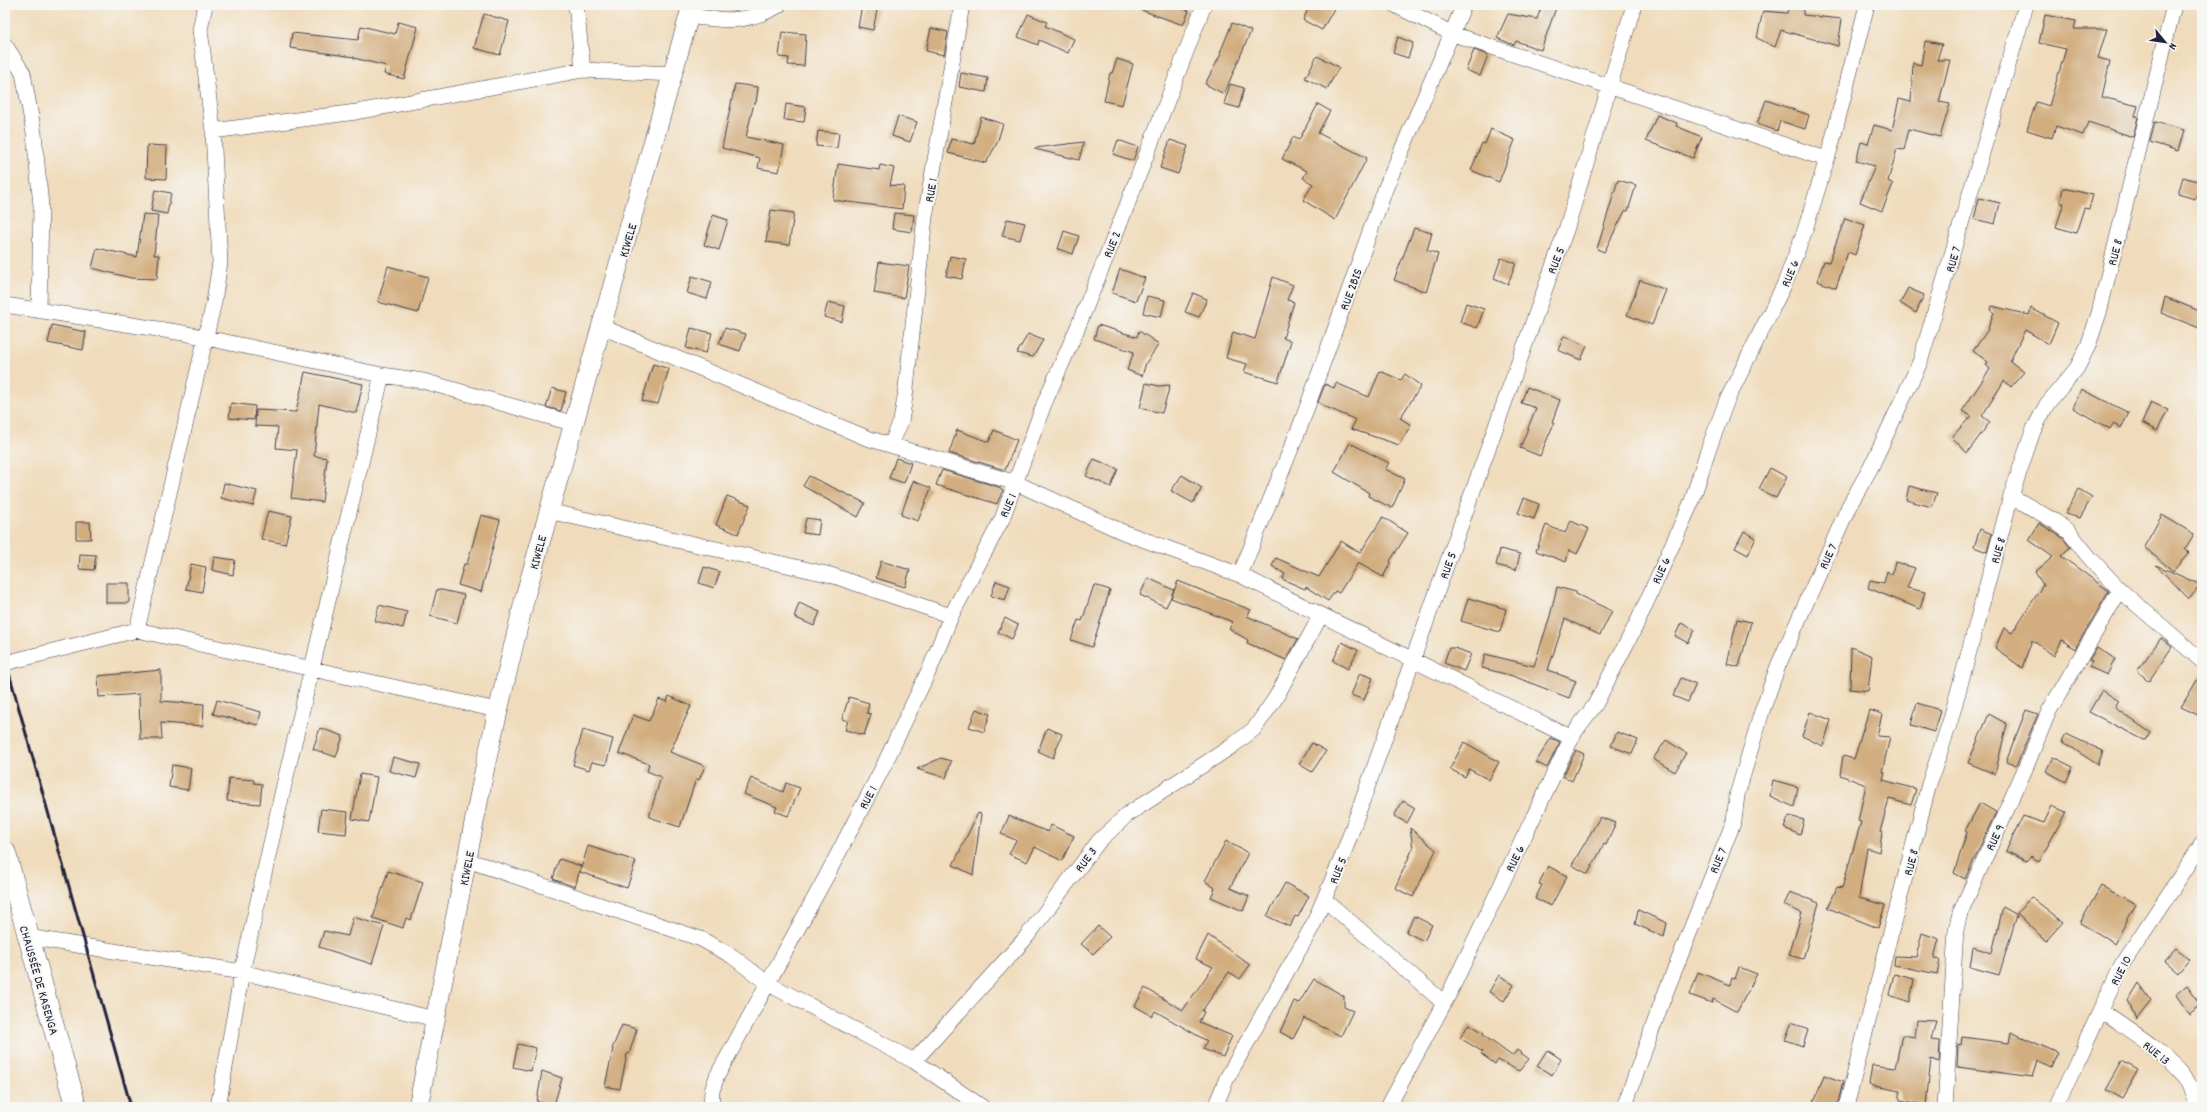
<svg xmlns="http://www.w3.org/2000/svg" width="2207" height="1112" font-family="Dekko,sans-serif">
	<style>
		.building { fill: #d2ad7f }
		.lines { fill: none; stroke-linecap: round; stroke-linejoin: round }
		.minor-casing { stroke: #413e4e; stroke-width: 16 }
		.tertiary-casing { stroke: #413e4e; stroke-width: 20 }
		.secondary-casing { stroke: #413e4e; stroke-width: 22 }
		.minor { stroke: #fff; stroke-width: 15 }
		.tertiary { stroke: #fff; stroke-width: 19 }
		.secondary { stroke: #fff; stroke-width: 21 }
		.rail { stroke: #22223b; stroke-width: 3 }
		.labels { text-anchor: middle; stroke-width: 4; stroke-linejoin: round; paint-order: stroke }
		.street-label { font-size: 13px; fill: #22223b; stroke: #f6f6f2 }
	</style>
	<rect width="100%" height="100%" fill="#f6f6f2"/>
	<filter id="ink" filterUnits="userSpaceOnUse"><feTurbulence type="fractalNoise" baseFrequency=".025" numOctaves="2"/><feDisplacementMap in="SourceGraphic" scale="8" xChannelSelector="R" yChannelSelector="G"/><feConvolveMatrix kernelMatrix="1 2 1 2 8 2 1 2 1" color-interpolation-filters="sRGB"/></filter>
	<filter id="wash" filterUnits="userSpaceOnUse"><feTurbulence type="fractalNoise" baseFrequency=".012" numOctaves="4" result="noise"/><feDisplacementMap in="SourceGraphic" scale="16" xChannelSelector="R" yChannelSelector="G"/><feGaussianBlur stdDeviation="0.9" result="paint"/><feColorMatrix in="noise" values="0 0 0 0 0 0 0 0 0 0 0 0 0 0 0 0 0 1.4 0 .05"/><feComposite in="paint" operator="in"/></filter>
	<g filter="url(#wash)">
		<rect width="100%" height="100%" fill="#f0dcbc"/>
		<g id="blocks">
			<path class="building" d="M862 5H878L873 30 858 27Z
				M1133 5H1174L1189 11 1183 25 1133 7Z
				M1310 5H1336L1322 30 1303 20Z
				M1542 5H1557L1541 50 1516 41 1514 45 1497 38 1508 14 1537 19Z
				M1789 5H1804L1803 15 1842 19 1838 46 1781 30 1775 47 1757 38 1763 11 1787 13Z
				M484 14 509 21 500 55 474 48Z
				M1028 14 1047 22 1045 26 1074 39 1068 53 1039 40 1038 45 1018 37Z
				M2045 15 2076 21 2074 29H2107L2098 58 2110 61 2102 97 2138 106 2135 116 2138 117 2133 137 2088 122 2083 135 2056 126 2052 138 2027 130 2036 102 2049 106 2066 49 2039 43Z
				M398 22 418 27 404 79 384 74 386 66 354 58V57L290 48 292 33 358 40 361 26 395 34Z
				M1232 23 1251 31 1224 94 1205 84 1221 54 1220 53Z
				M931 28 948 32 944 55 926 51Z
				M782 32 806 34 804 66 788 65 789 58 779 57Z
				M1398 37 1413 43 1408 58 1393 53Z
				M1925 41 1942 44 1937 60H1950L1939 102 1950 104 1940 137 1909 129 1904 150 1897 149 1888 181 1893 184 1882 211 1860 202 1875 166 1856 161 1861 142 1868 144 1874 125 1892 130 1899 99 1911 102 1913 63 1921 65Z
				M1474 50 1488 55 1480 76 1466 70Z
				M1317 56 1339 67 1327 89 1305 78Z
				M1117 59 1133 64 1122 105 1104 101 1110 73H1112Z
				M961 73 988 78 986 92 959 87Z
				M735 84 758 87 756 103H754L746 137 784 145 779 172 758 168 760 158 722 148Z
				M1230 84 1244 88 1239 108 1224 104Z
				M1766 100 1809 115 1805 129 1780 121 1777 131 1757 124Z
				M786 104 806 107 804 122 784 120Z
				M1318 104 1330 111 1318 133 1367 158 1335 220 1303 200 1313 184 1303 178 1307 171 1282 159 1293 137 1299 140Z
				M1657 115 1677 123 1676 126 1702 137 1693 158 1646 141Z
				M898 116 917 122 910 142 892 136Z
				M981 117 1003 124 997 143 986 163 948 153 951 139 974 144Z
				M2155 122 2184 130 2178 151 2150 142Z
				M1491 129 1515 140 1499 182 1471 170 1482 143 1485 144Z
				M818 131 839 133 837 148 816 146Z
				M1118 140 1138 147 1133 161 1113 154Z
				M1170 140 1188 146 1178 174 1160 168Z
				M1084 142 1079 160 1035 149V148Z
				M147 145 167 146 166 179 146 178Z
				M838 164 879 170 880 165 894 168 890 185 904 186 902 209 833 200Z
				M2183 177 2201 182 2195 199 2178 194Z
				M1618 180 1636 185 1628 211H1625L1604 252 1597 249Z
				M2063 188 2093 195 2089 209 2084 208 2076 233 2056 227 2064 203H2060Z
				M155 190 171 193 167 214 151 211Z
				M1979 198 2000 203 1995 224 1974 219Z
				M771 210 794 213 789 245 766 242Z
				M894 213 914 215 912 232 892 229Z
				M143 214 158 215 154 255H159L157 279 131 278 92 268 97 248 137 257Z
				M713 215 728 220 719 250 704 245Z
				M1845 218 1865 225 1855 255 1848 252 1836 288 1817 281 1824 261 1829 262Z
				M1007 219 1025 223 1020 240 1002 236Z
				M1414 228 1432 233 1427 250 1438 254 1426 292 1394 280Z
				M1064 231 1079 236 1073 254 1058 249Z
				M950 256 966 259 962 279 946 276Z
				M1501 258 1516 263 1508 284 1494 278Z
				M879 262 909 266 904 298 874 293Z
				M388 266 428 277 418 313 378 302Z
				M1120 269 1145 278 1136 301 1112 293Z
				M692 276 712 282 707 299 687 293Z
				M1273 277 1293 285 1287 300 1294 302 1283 338 1291 341 1278 382 1244 372 1247 364 1226 358 1233 332 1255 339Z
				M1640 280 1666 290 1652 325 1627 315Z
				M1908 288 1924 295 1916 313 1900 303Z
				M1193 293 1207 299 1199 317 1185 312Z
				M1147 296 1165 300 1161 317 1143 313Z
				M2165 297 2202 312V329L2161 313Z
				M828 302 845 306 842 322 824 317Z
				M1466 303 1484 309 1477 328 1460 322Z
				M1992 306 2029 315 2031 308 2058 323 2049 344 2025 330 2010 361 2024 372 2011 387 2004 381 1982 416 1990 422 1967 453 1952 437 1971 416 1962 411 1990 369 1986 365 1988 362 1973 351 1987 331 1994 312 1991 310Z
				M52 325 86 332 83 350 48 343Z
				M1098 325 1137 337 1139 331 1159 344 1146 363 1142 376 1127 370 1134 352 1094 339Z
				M691 328 712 333 706 353 686 348Z
				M725 328 746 334 740 351 719 344Z
				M1028 334 1043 340 1033 357 1017 353Z
				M1564 336 1587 346 1581 360 1558 350Z
				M653 364 669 369 658 404 642 401Z
				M1380 371 1401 380 1405 374 1421 386 1400 418 1411 425 1399 445 1351 429 1356 420 1326 407 1318 402 1325 384 1334 388 1336 383 1369 397Z
				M305 372 363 384 356 413 319 404 314 456 327 458 322 502 291 498 297 450 276 448 278 427 255 426 256 410 296 412Z
				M1146 383 1159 386 1170 385 1162 413 1140 408Z
				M1527 387 1560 400 1552 422 1554 423 1540 456 1520 448 1536 408 1521 403Z
				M552 388 566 392 561 411 546 407Z
				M2081 389 2129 413 2121 428 2113 424 2110 429 2073 408Z
				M2151 402 2168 410 2157 431 2142 423Z
				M231 403 255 406 254 420 229 418Z
				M957 430 989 442 994 430 1017 440 1005 470 949 453Z
				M1350 443 1389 463 1385 469 1405 479 1392 508 1368 496 1369 493 1334 472Z
				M896 458 911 463 904 483 889 478Z
				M1094 459 1118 469 1111 487 1086 476Z
				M1770 468 1787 477 1776 498 1759 489Z
				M942 470 999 487 1003 490 997 504 936 485Z
				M1182 475 1202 488 1193 503 1171 491Z
				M809 476 865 503 858 517 803 486Z
				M913 481 931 488 918 521 901 515Z
				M224 483 257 491 253 506 221 498Z
				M1909 486 1937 493 1932 507 1906 500Z
				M2079 489 2092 497 2080 518 2065 514Z
				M727 496 750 505 738 534 716 525Z
				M1524 498 1539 504 1534 519 1518 513Z
				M268 511 292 516 285 544 261 539Z
				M481 515 500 520 481 592 458 585 464 564H467Z
				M2162 515 2194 534 2185 549 2189 553 2173 571 2144 547Z
				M1383 517 1408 533 1390 561 1391 562 1383 577 1358 563 1339 593 1335 591 1328 601 1306 587 1305 589 1282 579 1285 574 1272 566 1276 558 1319 577 1341 541 1360 553Z
				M806 518 820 520 818 535 803 533Z
				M1571 521 1589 529 1577 554 1569 550 1566 562 1536 551 1546 525 1565 533Z
				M76 522H90L91 539H76Z
				M2039 523 2063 538 2070 547 2061 556 2109 591 2075 649 2062 640 2054 656 2032 640 2022 668 1995 648 2004 628 2012 633 2043 585 2035 572 2053 557 2029 540Z
				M1980 529 1992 534 1987 552 1974 547Z
				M1744 531 1756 538 1748 555 1735 548Z
				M1500 549 1520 554 1516 570 1496 565Z
				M80 554 96 555 94 570 79 569Z
				M214 557 235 560 233 575 212 570Z
				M881 561 910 570 905 587 876 578Z
				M1895 562 1915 568 1907 588 1925 592 1920 609 1868 588 1870 580 1884 583 1887 571 1892 575Z
				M191 564 206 567 202 592 186 589Z
				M2156 565 2201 585 2189 599Z
				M704 567 720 572 714 588 699 583Z
				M1148 578 1174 590 1166 607 1140 595Z
				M996 581 1010 586 1005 600 991 596Z
				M1178 581 1251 610 1247 616 1298 639 1286 660 1247 643 1248 640 1229 629 1233 622 1171 598Z
				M106 583H129V603H106Z
				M1094 585 1110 590 1092 647 1071 640 1078 620 1082 621Z
				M1557 587 1576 592V594L1612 611 1600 635 1565 619 1548 670 1576 681 1569 698 1513 676 1482 668 1485 654 1534 666 1550 616Z
				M437 589 464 595 457 623 430 616Z
				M1468 598 1506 609 1500 632 1461 621Z
				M799 603 820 612 814 626 794 617Z
				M379 605 407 612 403 628 375 621Z
				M1005 618 1018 625 1012 639 998 632Z
				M1737 619 1751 622 1739 667 1727 664Z
				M1681 623 1695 630 1688 643 1675 636Z
				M2161 638 2172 647 2149 681 2137 671Z
				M1342 642 1358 650 1348 669 1333 661Z
				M1851 647 1872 656 1868 691 1850 689Z
				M2097 647 2115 659 2107 675 2089 667 2092 662 2089 660Z
				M1449 648H1455L1471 654 1464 671 1444 663Z
				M161 670V701L204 704 203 726 161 723 162 739H140L139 694 99 697 98 676Z
				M2202 672V717L2181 707Z
				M1360 673 1373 678 1364 700 1351 695Z
				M1681 678 1696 684 1688 702 1673 696Z
				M2102 690 2119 701 2115 708 2151 733 2146 741 2089 712Z
				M669 696 691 706 670 752 705 766 699 780 696 779 680 827 649 817 661 777 647 771 649 764 619 753 633 715 649 721 659 699 667 702Z
				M849 697 869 703 867 713 871 714 864 735 845 730 848 721 842 719Z
				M217 700 261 712 258 725 213 714Z
				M1917 703 1940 710 1934 732 1911 725Z
				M976 709 990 714 984 732 969 727Z
				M1869 710 1882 714 1877 736 1890 737 1882 772H1885L1883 780 1916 789 1911 805 1889 799 1880 832 1882 833 1879 852 1867 848 1859 898 1885 905 1878 928 1828 908 1837 887 1842 888 1861 822 1858 821 1866 785 1840 775 1843 756 1854 759Z
				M2026 710 2038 714 2016 766 2006 762Z
				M1810 712 1831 720 1823 746 1802 736Z
				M1989 714 2007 724 1995 774 1968 763Z
				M320 728 343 736 336 757 313 749Z
				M1047 728 1062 734 1053 758 1038 751Z
				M583 730 613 739 606 765 592 762 589 770 573 765Z
				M1617 732 1638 740 1632 754 1611 746Z
				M2066 734 2103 751 2098 765 2062 741Z
				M1551 738 1560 742 1547 768 1536 762Z
				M1666 740 1686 753 1675 772 1653 759Z
				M1464 742 1499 762 1489 780 1469 769 1465 777 1450 769Z
				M1312 743 1326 751 1312 772 1299 764Z
				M1576 750 1584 754 1572 781 1563 776Z
				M393 757 420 764 416 778 389 771Z
				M2053 757 2073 767 2066 782 2046 771Z
				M941 758 951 761 946 778 917 769Z
				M172 765 191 768 188 790 169 787Z
				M360 774 377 777 369 822 352 819Z
				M229 778 254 780V783L262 784 260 804 227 801Z
				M751 778 783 792 786 783 800 788 788 816 775 811 777 807 744 794Z
				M1773 780 1798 787 1794 807 1770 796Z
				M1403 801 1415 808 1407 823 1394 816Z
				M1980 803 1996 812 1965 879 1954 873 1967 832 1965 831Z
				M2052 806 2066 812 2039 862 2031 856 2026 861 2006 851 2023 816 2044 823Z
				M321 809 348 812 346 834 318 831Z
				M978 813 981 814 973 875 953 865Z
				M1009 816 1048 832 1051 825 1074 836 1062 861 1035 847 1027 862 1009 854 1016 840 1001 834Z
				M1789 816 1804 820 1800 835 1784 828Z
				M1600 817 1616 823 1606 845 1604 844 1588 874 1572 865Z
				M1410 828 1436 850 1413 897 1395 888 1413 848Z
				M1226 841 1248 853 1230 888 1249 896 1243 911 1211 897 1215 888 1205 881Z
				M588 846 636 861 627 888 580 872Z
				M559 859 581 866 575 887 553 879Z
				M1548 866 1567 876 1551 906 1535 899 1542 885 1539 884 1541 879Z
				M388 871 423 882 411 920 406 918 403 928 373 918Z
				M1285 883 1309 896 1298 917 1295 916 1290 927 1267 916Z
				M2101 886 2136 904 2115 943 2080 923Z
				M1790 892 1819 903 1803 959 1789 955 1802 913 1784 905Z
				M2031 897 2063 922 2046 941 2017 913Z
				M2003 907 2017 915 1999 975 1970 967 1973 947 1992 953Z
				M1638 910 1667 923 1664 937 1635 924Z
				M1414 916 1432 925 1424 941 1406 932Z
				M353 917 384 926 372 964 319 947 324 931 348 936Z
				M1098 926 1110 937 1093 954 1081 944Z
				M1922 933 1939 939 1934 958 1940 959 1937 974 1894 965 1895 956 1916 957Z
				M1208 935 1250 965 1240 979 1229 972 1202 1011 1204 1012 1199 1022 1232 1036 1223 1057 1203 1049 1207 1041 1155 1011 1152 1016 1135 1006 1145 988 1183 1010 1213 967 1196 959Z
				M2177 948 2189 959 2178 972 2165 961Z
				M1739 967 1757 974 1737 1012 1713 999 1712 1003 1690 995 1698 972 1730 985 1732 978 1735 979Z
				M1894 974 1914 979 1910 1002 1889 995Z
				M1499 975 1514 985 1504 1001 1489 992Z
				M1314 979 1344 996V1007L1353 1011 1341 1036 1304 1018 1293 1039 1280 1032 1294 1001 1299 1003Z
				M2139 983 2151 1000 2136 1019 2128 1001Z
				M2187 986 2201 1005 2189 1014 2176 995Z
				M1917 1020 1936 1021 1931 1040 1940 1041 1939 1062 1931 1059 1926 1105 1900 1100V1091L1869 1085 1872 1065 1895 1068 1902 1035 1915 1037Z
				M1792 1022 1808 1030 1803 1046 1785 1040Z
				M1469 1024 1484 1033 1483 1035 1512 1056 1517 1050 1529 1059 1519 1071 1498 1060 1495 1064 1481 1054 1483 1052 1460 1038Z
				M622 1025 637 1029 629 1054H627L620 1089 605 1086 613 1049H612Z
				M2011 1032 2058 1053 2052 1067 2038 1060 2033 1077 1957 1067 1958 1044 1961 1045 1962 1037 2009 1043Z
				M518 1044 536 1048 531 1071 513 1067Z
				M1547 1050 1561 1059 1552 1075 1537 1066Z
				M2122 1061 2138 1070 2122 1098 2106 1089Z
				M542 1071 562 1078 554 1105 537 1102Z
				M1824 1075 1843 1082 1837 1107H1812Z"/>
		</g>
	</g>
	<g filter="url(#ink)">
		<use href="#blocks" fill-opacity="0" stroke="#413e4e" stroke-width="1"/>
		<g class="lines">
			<defs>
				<path id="minor" d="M576 5 583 70
					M1395 5 1453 34 1826 159
					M689 16C724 21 747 24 779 5
					M5 45 23 73 34 133 41 206 39 311
					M213 131 356 112 583 70 674 74
					M5 305 183 333 382 375 423 381 575 424
					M602 327 867 438 1016 483 1123 532 1240 575 1572 738
					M891 445 901 421 905 397 925 217 962 5
					M2011 496 2056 522 2069 532 2089 557 2120 590 2202 661
					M548 511 831 575 951 616
					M1240 575 1301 424 1386 187 1464 5
					M137 630 214 302 220 262 213 131 200 30 205 5
					M5 663 137 630 497 710
					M467 860 701 939 732 956 767 983 914 1061 982 1107
					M1325 900 1444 1003
					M28 937 242 972 435 1019
					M2101 1010C2127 1029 2161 1049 2182 1073 2190 1083 2193 1096 2198 1107
					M914 1061 1024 940 1099 841 1128 814 1232 746 1254 729 1275 699 1321 615
					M218 1107 242 972 284 785 382 375
					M711 1107 712 1091 717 1076 826 877 883 767 931 666 951 616 1002 519 1044 404 1077 329 1126 208 1204 5
					M1215 1107 1227 1078 1313 925 1343 855 1566 230 1634 5
					M1388 1107 1450 992 1565 751 1576 730 1595 705 1638 621 1692 501 1707 453 1727 400 1785 283 1805 230 1831 146 1867 5
					M1624 1107 1663 999 1734 821 1737 795 1762 711 1778 666 1849 506 1871 467 1920 362 2026 5
					M1846 1107 1929 784 1950 722 2011 496 2033 431 2047 404 2077 368 2088 346 2099 313 2174 5
					M1945 1107 1956 930 1960 913 2025 769 2049 711 2120 590
					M2056 1107 2121 966 2202 844"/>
				<path id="tertiary" d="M418 1107 486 762 526 593 692 5"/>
				<path id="secondary" d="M5 852 76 1107"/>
			</defs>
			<use href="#minor" class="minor-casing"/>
			<use href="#tertiary" class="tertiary-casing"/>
			<use href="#secondary" class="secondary-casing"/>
			<use href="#minor" class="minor"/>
			<use href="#tertiary" class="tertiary"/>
			<use href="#secondary" class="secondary"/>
			<path class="rail" d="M5 659 131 1107"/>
		</g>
	</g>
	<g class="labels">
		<g class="street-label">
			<text transform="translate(930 190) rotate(-80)" y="5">RUE 1</text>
			<text transform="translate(627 240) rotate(-74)" y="5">KIWELE</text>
			<text transform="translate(1111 244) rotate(-68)" y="5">RUE 2</text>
			<text transform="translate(2114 252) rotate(-76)" y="5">RUE 8</text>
			<text transform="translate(1952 259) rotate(-74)" y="5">RUE 7</text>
			<text transform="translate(1555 260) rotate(-69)" y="5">RUE 5</text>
			<text transform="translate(1789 273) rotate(-68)" y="5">RUE 6</text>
			<text transform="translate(1350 289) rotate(-70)" y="5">RUE 2BIS</text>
			<text transform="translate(1007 505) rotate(-67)" y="5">RUE 1</text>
			<text transform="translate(1997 550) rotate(-75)" y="5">RUE 8</text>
			<text transform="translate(537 552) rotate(-75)" y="5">KIWELE</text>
			<text transform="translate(1827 556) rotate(-66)" y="5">RUE 7</text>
			<text transform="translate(1447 565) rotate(-71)" y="5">RUE 5</text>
			<text transform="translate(1660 570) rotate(-66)" y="5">RUE 6</text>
			<text transform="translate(867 797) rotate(-63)" y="5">RUE 1</text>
			<text transform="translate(1994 837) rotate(-65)" y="5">RUE 9</text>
			<text transform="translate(1514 858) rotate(-64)" y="5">RUE 6</text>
			<text transform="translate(1085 859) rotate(-54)" y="5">RUE 3</text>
			<text transform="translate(1717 860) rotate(-68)" y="5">RUE 7</text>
			<text transform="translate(1910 862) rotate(-76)" y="5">RUE 8</text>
			<text transform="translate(466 868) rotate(-79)" y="5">KIWELE</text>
			<text transform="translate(1337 870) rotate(-69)" y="5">RUE 5</text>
			<text transform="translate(2120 970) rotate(-63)" y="5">RUE 10</text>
			<text transform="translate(40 980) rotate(74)" y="5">CHAUSSÉE DE KASENGA</text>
			<text transform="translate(2157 1052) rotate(38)" y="5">RUE 13</text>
		</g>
	</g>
	<rect width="2207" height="1112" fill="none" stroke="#f6f6f2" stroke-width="20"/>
	<g transform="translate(2165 42) rotate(119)" stroke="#f6f6f2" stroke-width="3" paint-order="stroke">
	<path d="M0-3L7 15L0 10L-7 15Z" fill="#22223b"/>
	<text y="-6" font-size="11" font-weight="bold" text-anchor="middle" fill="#22223b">N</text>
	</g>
</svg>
